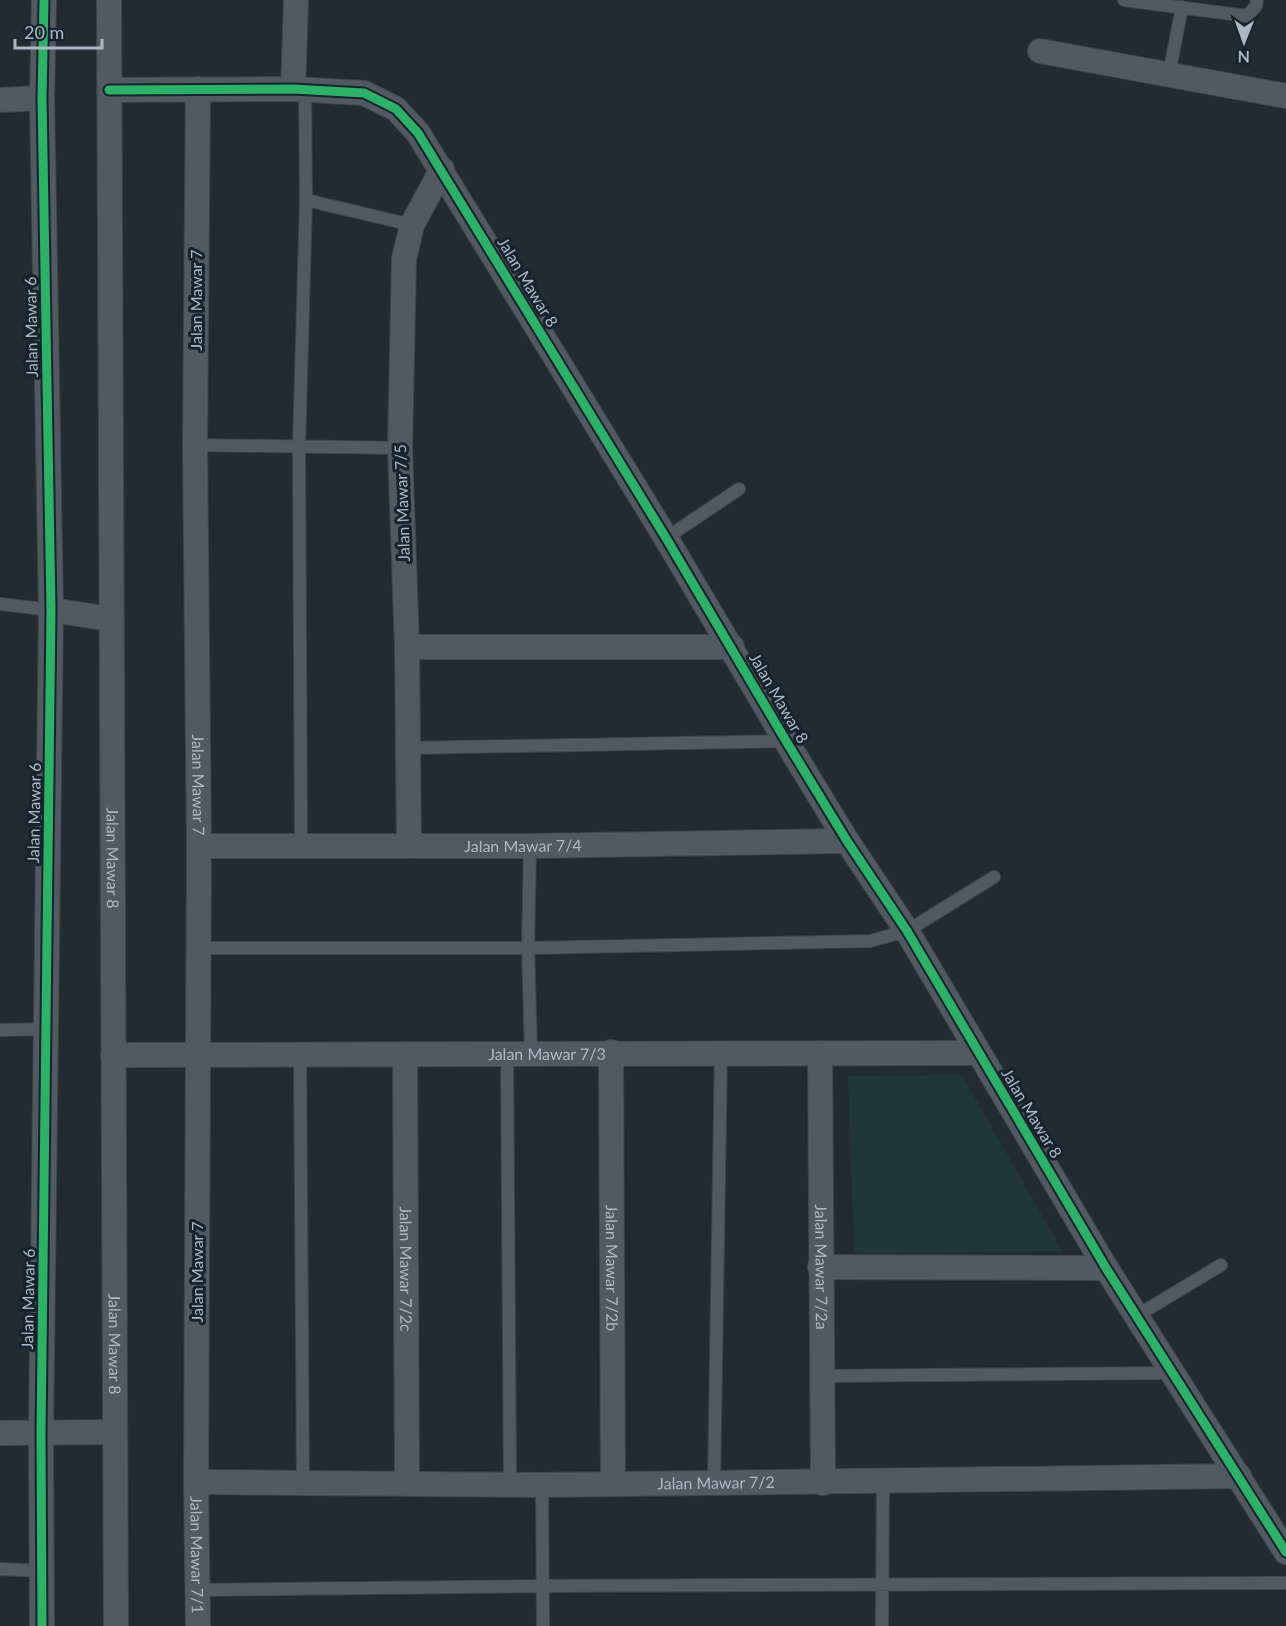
<svg xmlns="http://www.w3.org/2000/svg" width="1286" height="1626" font-family="Lato,sans-serif">
	<style>
		.green { fill: #203738 }
		.lines { fill: none; stroke-linecap: round; stroke-linejoin: round }
		.service-casing { stroke: #40454b; stroke-width: 14 }
		.minor-casing { stroke: #40454b; stroke-width: 26 }
		.service { stroke: #525a61; stroke-width: 12 }
		.minor { stroke: #525a61; stroke-width: 24 }
		.cycleway-casing { stroke: #17232d; stroke-width: 13 }
		.cycleway { stroke: #2db169; stroke-width: 9 }
		.labels { text-anchor: middle; stroke-width: 6; stroke-linejoin: round; paint-order: stroke }
		.street-label { font-size: 16px; fill: #abb9c6; stroke: #17232d }
	</style>
	<rect width="100%" height="100%" fill="#232b32"/>
	<path class="green" d="M962 1075 1063 1252 854 1253 848 1076Z"/>
	<g class="lines">
		<defs>
			<path id="service" d="M1124 0 1247 16 1256 6 1257 0
				M1169 74 1182 7
				M306 200 412 225
				M195 445 400 448
				M666 538 739 489
				M0 604 51 610
				M408 748 786 741
				M301 844 299 447 306 200 305 89
				M530 846 528 948 531 1052
				M198 948H528L870 941 907 931 994 877
				M0 1030 46 1029
				M507 1053 510 1484
				M300 1055 303 1483
				M1138 1315 1221 1265
				M822 1376 1174 1373
				M714 1484 721 1052
				M542 1485 543 1626
				M0 1569 42 1571
				M197 1590 543 1586 1286 1583
				M882 1626 883 1482"/>
			<g id="minor">
				<path id="s1" d="M109 0 116 1626"/>
				<path d="M1040 51 1286 96"/>
				<path id="s2" d="M198 89 195 445 199 846 196 1482 198 1626"/>
				<path d="M293 89 296 0"/>
				<path d="M109 90 293 89 364 93 396 109 418 133 666 538 786 741 847 841 907 931 1106 1268 1286 1552"/>
				<path d="M0 100 42 98"/>
				<path d="M51 610 111 619"/>
				<path d="M407 647H732"/>
				<path id="s3" d="M199 846H530L847 841"/>
				<path d="M409 846 407 647 400 448 404 259 412 225 442 169"/>
				<path id="s4" d="M611 1052 613 1484"/>
				<path id="s5" d="M820 1053 823 1483"/>
				<path id="s6" d="M113 1055 978 1053"/>
				<path id="s7" d="M405 1055 407 1483"/>
				<path d="M820 1267 1106 1268"/>
				<path d="M0 1433 115 1432"/>
				<path id="s8" d="M196 1482 542 1485 1239 1476"/>
				<path d="M42 1626 41 1434 51 610 42 98 44 0"/>
			</g>
		</defs>
		<use href="#service" class="service-casing"/>
		<use href="#minor" class="minor-casing"/>
		<use href="#service" class="service"/>
		<use href="#minor" class="minor"/>
		<defs>
			<path id="cycleway" d="M109 90 293 89 364 93 396 109 418 133 666 538 786 741 847 841 907 931 1106 1268 1286 1552
				M42 1626 41 1434 51 610 42 98 44 0"/>
		</defs>
		<use href="#cycleway" class="cycleway-casing"/>
		<use href="#cycleway" class="cycleway"/>
	</g>
	<g class="labels">
		<g class="street-label">
			<text transform="translate(528 282) rotate(59)" y="6">Jalan Mawar 8</text>
			<text transform="translate(196 300) rotate(-90)" y="6">Jalan Mawar 7</text>
			<text transform="translate(31 327) rotate(-91)" y="6">Jalan Mawar 6</text>
			<text transform="translate(402 503) rotate(-92)" y="6">Jalan Mawar 7/5</text>
			<text transform="translate(779 698) rotate(60)" y="6">Jalan Mawar 8</text>
			<text dy="6" stroke="none"><textPath href="#s2" startOffset="696">Jalan Mawar 7</textPath></text>
			<text transform="translate(34 813) rotate(-89)" y="6">Jalan Mawar 6</text>
			<text dy="6" stroke="none"><textPath href="#s3" startOffset="324">Jalan Mawar 7/4</textPath></text>
			<text dy="6" stroke="none"><textPath href="#s1" startOffset="858">Jalan Mawar 8</textPath></text>
			<text dy="6" stroke="none"><textPath href="#s6" startOffset="434">Jalan Mawar 7/3</textPath></text>
			<text transform="translate(1032 1113) rotate(59)" y="6">Jalan Mawar 8</text>
			<text dy="6" stroke="none"><textPath href="#s4" startOffset="216">Jalan Mawar 7/2b</textPath></text>
			<text dy="6" stroke="none"><textPath href="#s5" startOffset="214">Jalan Mawar 7/2a</textPath></text>
			<text dy="6" stroke="none"><textPath href="#s7" startOffset="214">Jalan Mawar 7/2c</textPath></text>
			<text transform="translate(197 1272) rotate(-90)" y="6">Jalan Mawar 7</text>
			<text transform="translate(28 1299) rotate(-89)" y="6">Jalan Mawar 6</text>
			<text dy="6" stroke="none"><textPath href="#s1" startOffset="1344">Jalan Mawar 8</textPath></text>
			<text dy="6" stroke="none"><textPath href="#s8" startOffset="520">Jalan Mawar 7/2</textPath></text>
			<text dy="6" stroke="none"><textPath href="#s2" startOffset="1466">Jalan Mawar 7/1</textPath></text>
		</g>
	</g>
	<g transform="translate(1244 42) rotate(181)" stroke="#17232d" stroke-width="4.5" paint-order="stroke">
	<path d="M0-4.5L10 22L0 15L-10 22Z" fill="#abb9c6"/>
	<text y="-9" font-size="16" font-weight="bold" text-anchor="middle" fill="#abb9c6">N</text>
	</g>
	<path d="M15 39v9h87v-9" fill="none" stroke="#abb9c6" stroke-width="3"/>
	<text x="24" y="39" font-size="18" fill="#abb9c6" stroke="#17232d" stroke-width="4.5" paint-order="stroke">20 m</text>
</svg>
